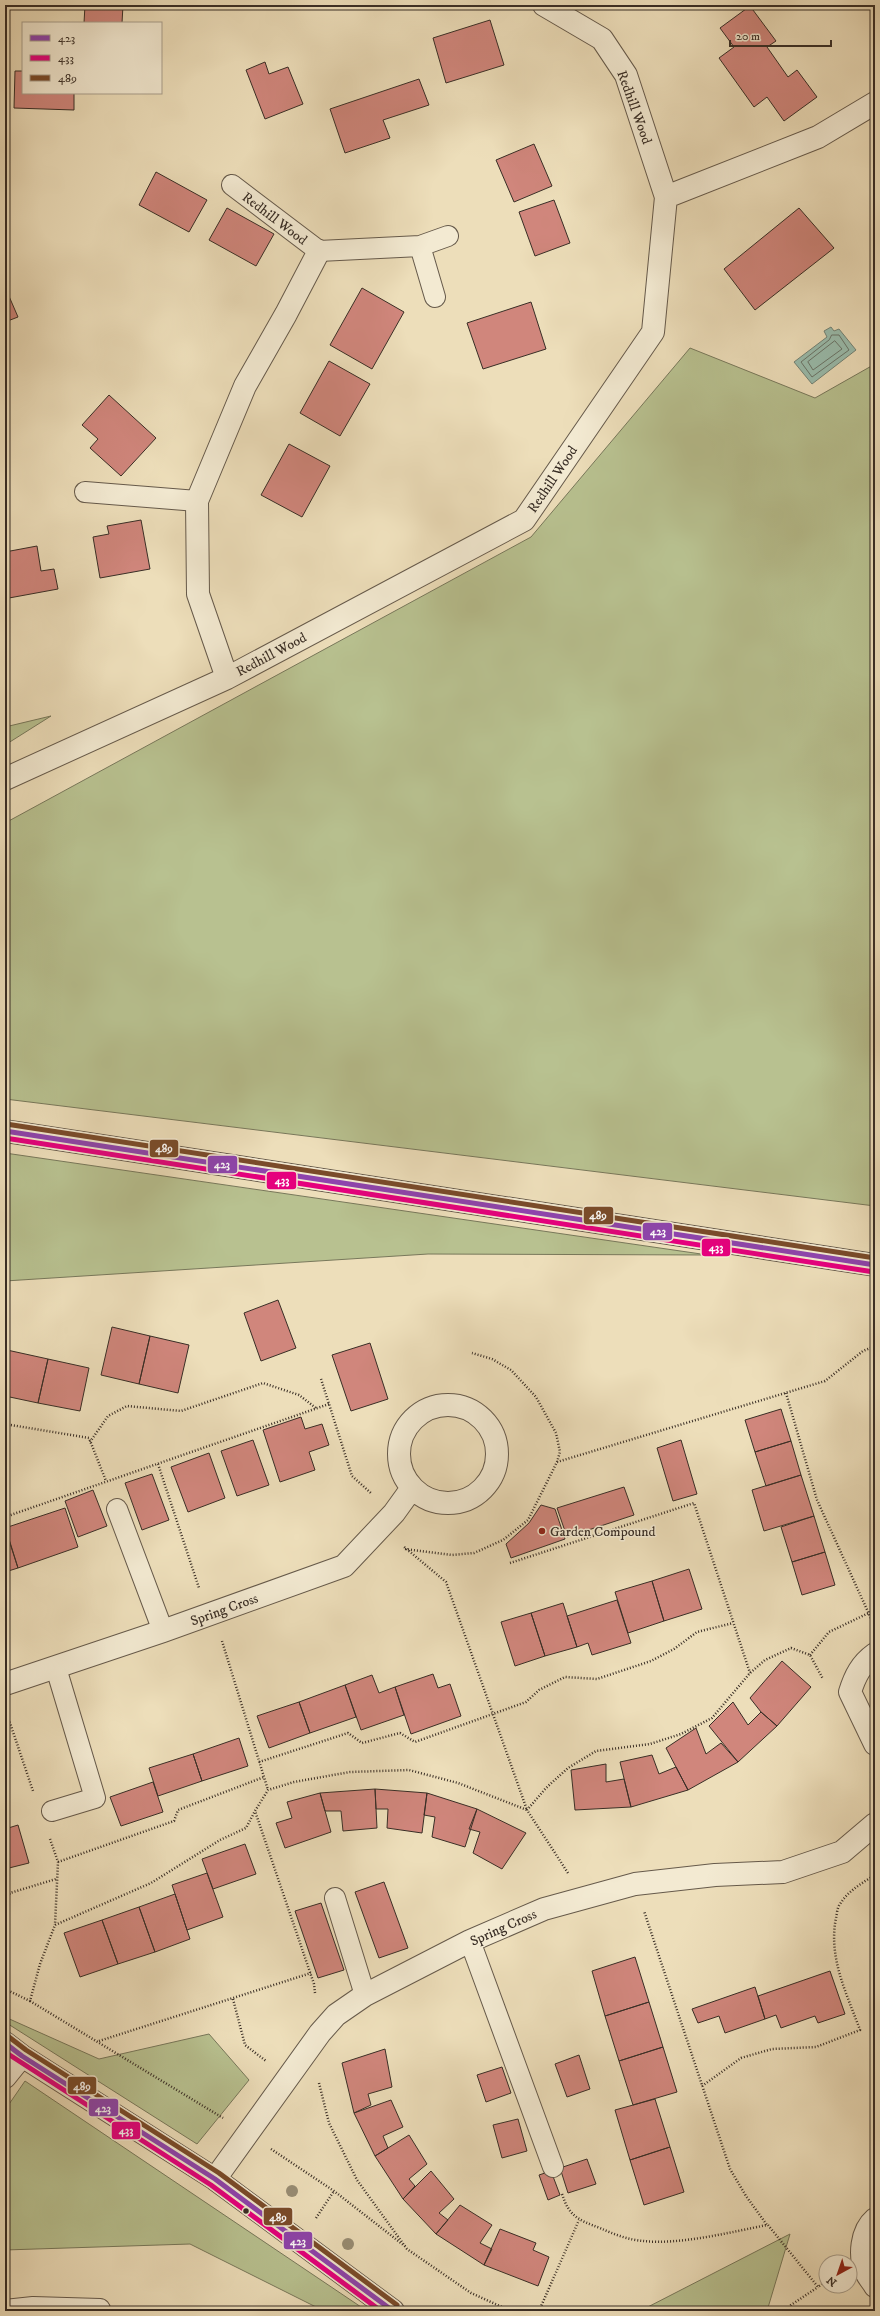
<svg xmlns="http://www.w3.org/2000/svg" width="880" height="2316" font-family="'IM FELL DW Pica',serif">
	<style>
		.green { fill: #b8c190; stroke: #78785b }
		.water { fill: #9abcac; stroke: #738376 }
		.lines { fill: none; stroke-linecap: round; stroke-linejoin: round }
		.shore { stroke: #6a7569; stroke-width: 1 }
		.building { fill: #d0867c; stroke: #392e26 }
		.lane-casing { stroke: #665a4b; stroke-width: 22 }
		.street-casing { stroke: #665a4b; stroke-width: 24 }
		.path { stroke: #392e26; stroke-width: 2.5; stroke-dasharray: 1 2; stroke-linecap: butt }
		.lane { stroke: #f3ead2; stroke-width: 20 }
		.street { stroke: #f3ead2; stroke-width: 22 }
		.bus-1-casing { stroke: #f3ead2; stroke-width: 8 }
		.bus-2-casing { stroke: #f3ead2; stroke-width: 8 }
		.bus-3-casing { stroke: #f3ead2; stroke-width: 8 }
		.bus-1 { stroke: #8e44ad; stroke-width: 5 }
		.bus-2 { stroke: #e5007d; stroke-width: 5 }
		.bus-3 { stroke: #7a4b2a; stroke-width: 5 }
		.tree { fill: #988d74 }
		.poi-dot { fill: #8f2418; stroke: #f3ead2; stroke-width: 1.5 }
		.bus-dot { fill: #392e26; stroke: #f3ead2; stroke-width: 1.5 }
		.labels { text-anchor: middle; stroke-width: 3; stroke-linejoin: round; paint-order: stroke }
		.street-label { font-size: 14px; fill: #392e26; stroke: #f3ead2 }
		.poi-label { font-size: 14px; fill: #392e26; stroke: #f3ead2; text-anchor: start }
		.line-badge { stroke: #f3ead2; stroke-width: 1.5 }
		.badge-label { font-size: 11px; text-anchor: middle; font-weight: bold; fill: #fff }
	</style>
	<rect width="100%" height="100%" fill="#eddeba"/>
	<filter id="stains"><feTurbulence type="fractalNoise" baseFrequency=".005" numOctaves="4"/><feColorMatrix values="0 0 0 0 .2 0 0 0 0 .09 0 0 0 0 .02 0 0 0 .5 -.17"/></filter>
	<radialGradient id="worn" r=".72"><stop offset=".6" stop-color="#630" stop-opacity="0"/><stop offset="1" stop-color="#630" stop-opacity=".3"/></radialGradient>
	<path class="green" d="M690 348 815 398 875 364V1206L5 1099V823L531 537Z
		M51 716 5 745V727Z
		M5 1153 708 1255 428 1254 5 1281Z
		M5 2017 99 2059 209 2034 249 2080 197 2144 5 2022Z
		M25 2081 367 2311H324L190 2244 5 2250V2110Z
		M790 2234 767 2311H640Z"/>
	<path class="water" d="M831 327 834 331 839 329 856 350 812 384 794 362 827 337 824 331Z"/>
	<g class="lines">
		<path class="shore" d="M832 335H839L849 350 812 377 801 362 829 340Z
			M835 341 842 349 813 370 808 362Z"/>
	</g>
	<path class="building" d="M85 5H123L122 23H84Z
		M750 6 776 41 767 47 788 77 797 70 817 97 784 121 767 97 754 107 719 58 734 47 720 28Z
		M5 19H6V60H5Z
		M490 20 504 65 446 83 433 38Z
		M265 62 269 74 288 67 303 104 265 119 246 70Z
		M15 71H23V93H74V110L14 108Z
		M419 79 429 105 383 120 390 138 345 153 330 109Z
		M534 144 552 186 514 202 496 160Z
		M156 172 207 200 189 232 139 205Z
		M554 200 570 243 535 256 519 212Z
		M227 208 274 234 256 266 209 240Z
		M799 208 834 248 755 310 724 269Z
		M5 287 18 317 5 322Z
		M362 288 404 312 372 369 330 345Z
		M531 302 546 349 483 369 467 323Z
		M329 361 370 384 340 436 300 413Z
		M109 395 156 438 121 476 90 448 98 439 82 425Z
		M289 444 330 466 302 517 261 495Z
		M141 520 150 569 100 578 93 537 109 534 107 526Z
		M37 546 41 571 54 569 58 589 9 598 5 575V552Z
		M278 1300 296 1348 261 1361 244 1313Z
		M112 1327 150 1336 139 1384 101 1375Z
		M150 1336 189 1345 178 1393 139 1384Z
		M370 1343 388 1399 351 1411 332 1355Z
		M7 1350 48 1359 38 1403 5 1396Z
		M48 1359 89 1368 80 1411 38 1403Z
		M781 1409 791 1441 755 1452 745 1420Z
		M301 1417 305 1429 322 1424 329 1445 309 1452 315 1470 280 1482 263 1430Z
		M253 1440 269 1485 237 1496 221 1451Z
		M681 1440 697 1494 673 1501 657 1448Z
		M791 1441 801 1475 766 1486 755 1452Z
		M209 1453 225 1498 188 1512 171 1467Z
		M152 1474 169 1520 142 1530 125 1483Z
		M801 1475 814 1516 764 1531 752 1490Z
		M624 1487 634 1515 567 1537 557 1508Z
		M93 1490 107 1526 78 1537 65 1501Z
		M541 1505 555 1509 565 1539 511 1558 506 1544 529 1523Z
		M65 1508 78 1547 18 1568 5 1528Z
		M814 1516 825 1552 792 1562 781 1527Z
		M9 1539 18 1568 5 1572V1540Z
		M825 1552 835 1585 802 1595 792 1562Z
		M689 1569 702 1609 664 1621 652 1581Z
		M652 1581 664 1621 628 1633 615 1592Z
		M617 1600 631 1643 592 1655 588 1643 577 1647 567 1616Z
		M563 1603 577 1647 545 1656 531 1613Z
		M531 1613 545 1656 515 1666 501 1622Z
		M782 1661 811 1687 777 1726 761 1712 750 1698Z
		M433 1674 438 1688 450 1684 461 1716 411 1734 395 1687Z
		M372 1675 379 1693 395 1687 404 1715 361 1730 345 1685Z
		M345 1685 356 1717 310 1733 299 1702Z
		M299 1702 310 1733 269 1748 257 1716Z
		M733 1702 748 1725 761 1712 777 1726 738 1762 709 1726Z
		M696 1728 706 1754 721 1743 738 1762 688 1790 666 1748Z
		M239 1738 248 1766 202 1781 193 1754Z
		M193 1754 202 1781 158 1796 149 1768Z
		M652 1755 659 1774 676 1767 688 1790 631 1807 620 1762Z
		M606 1764V1782L624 1779 631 1807 575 1810 571 1770Z
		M153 1782 163 1812 121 1826 110 1797Z
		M375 1789 427 1793 422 1833 387 1828 388 1809H376Z
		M375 1789 377 1828 343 1831 341 1811H325L320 1793Z
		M320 1793 331 1832 285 1848 276 1823 292 1818 287 1802Z
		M427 1793 477 1809 465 1847 432 1837 435 1817 424 1815Z
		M477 1809 526 1833 502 1869 473 1853 480 1832 469 1829Z
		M18 1825 29 1863 5 1869V1829Z
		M245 1844 256 1874 213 1889 202 1859Z
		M207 1873 223 1917 187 1930 172 1885Z
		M384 1882 408 1948 379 1958 355 1892Z
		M175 1894 190 1939 155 1952 139 1907Z
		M321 1903 344 1970 318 1978 295 1911Z
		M139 1907 155 1952 118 1964 102 1920Z
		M102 1920 118 1964 80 1977 64 1933Z
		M635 1957 649 2002 605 2016 592 1971Z
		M830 1971 845 2014 818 2023 815 2016 781 2028 776 2015 765 2019 758 1996Z
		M755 1987 765 2019 725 2033 719 2016 698 2023 692 2009Z
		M649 2002 663 2047 619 2061 605 2016Z
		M663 2047 677 2092 633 2105 619 2061Z
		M385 2049 392 2087 368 2094 371 2105 354 2113 342 2063Z
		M579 2055 590 2089 567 2097 555 2064Z
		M502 2067 511 2093 486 2102 477 2075Z
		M655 2099 670 2147 630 2160 615 2110Z
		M391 2100 403 2127 383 2136 388 2148 375 2156 354 2113Z
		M518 2119 527 2151 502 2158 493 2125Z
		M409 2135 427 2164 409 2179 415 2186 403 2199 375 2156Z
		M670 2147 684 2192 644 2205 630 2160Z
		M587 2159 596 2184 568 2193 560 2168Z
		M431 2171 454 2199 439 2213 448 2220 436 2234 403 2199Z
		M551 2171 560 2195 548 2200 539 2175Z
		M460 2205 492 2225 480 2243 492 2249 484 2265 436 2234Z
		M500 2229 536 2243 533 2250 549 2257 538 2286 484 2265Z
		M179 2309V2311H134L150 2310Z"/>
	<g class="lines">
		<defs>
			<path id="lane" d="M232 185 319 251 420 246 448 236
				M420 246 435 297
				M85 492 197 501
				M117 1509 163 1631
				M52 1811 95 1798 56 1668
				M335 1898 365 1995
				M470 1941 553 2167
				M5 2310 33 2307 100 2309"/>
			<path id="street" d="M666 197 818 137 875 103
				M227 678 198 594 197 501 245 386 286 314 319 251
				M5 779 227 678 524 520 653 332 666 197 626 75 602 39 544 5
				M5 1131 875 1265
				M399 1454a49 49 0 1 1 98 0a49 49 0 1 1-98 0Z
				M875 1654C861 1664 855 1676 850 1692L875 1744
				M5 1684 163 1631 344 1566 394 1513 412 1488
				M5 2043 22 2056 215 2179 393 2311
				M5 2077 22 2056
				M215 2179 320 2033 336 2015 365 1995 470 1941 544 1909 635 1884 715 1875 783 1872 842 1852 875 1824
				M875 2219C861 2231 859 2256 866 2272 868 2277 872 2281 875 2286"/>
		</defs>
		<use href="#lane" class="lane-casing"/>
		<use href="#street" class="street-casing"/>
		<path class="path" d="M321 1379 352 1476 372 1494
			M786 1393 817 1500 874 1625
			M5 1424 89 1438 106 1481
			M90 1442 108 1416 127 1406 181 1411 263 1383 299 1395 316 1408
			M557 1462 825 1381 863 1351 875 1346
			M158 1464 199 1588
			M5 1517 329 1404
			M405 1549 452 1555 474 1553 503 1540 528 1520 557 1462 560 1452 556 1433 536 1397 511 1370 492 1359 472 1353
			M510 1563 694 1503 750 1673
			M222 1641 268 1790
			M810 1655 829 1632 875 1610
			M5 1721 9 1720 33 1791
			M259 1762 348 1733 362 1743 400 1733 415 1742 526 1702 539 1690 565 1677 597 1679 651 1661 674 1649 697 1632 733 1623
			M871 1772 875 1783
			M50 1839 58 1862 55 1925
			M58 1862 174 1821 178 1810 264 1777
			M568 1873 527 1810 546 1788 568 1768 596 1751 650 1744 681 1734 712 1718 750 1673 765 1660 791 1648 810 1655 823 1679
			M5 1902 10 1893 56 1879
			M5 1989 30 2001 40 1964 55 1925 151 1883 220 1840 246 1828 255 1811
			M315 1993 314 1984 255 1811 268 1790 294 1782 350 1772 409 1770 458 1783 527 1810 446 1582 403 1546
			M233 1999 245 2045 266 2061
			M30 2001 223 2118
			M99 2041 311 1973
			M319 2083 329 2123 357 2180 407 2249 471 2293 511 2311
			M702 2086 741 2058 772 2049 816 2047 860 2030C847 1994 828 1958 836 1918 837 1914 837 1908 840 1904 848 1891 862 1883 875 1875
			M271 2149 334 2191 406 2247
			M562 2194C569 2216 578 2220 600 2228 613 2234 629 2240 643 2241 681 2245 731 2232 767 2225L746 2196 730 2169 644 1911
			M316 2218 334 2191
			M768 2225 818 2287 826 2281
			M539 2311 579 2220
			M788 2311 791 2305 818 2287"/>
		<use href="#lane" class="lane"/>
		<use href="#street" class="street"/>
		<defs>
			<path id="bus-1" d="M5 1131 875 1265
				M5 2043 22 2056 215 2179 393 2311"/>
			<path id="bus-2" d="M5 1138 874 1272
				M5 2052 211 2185 381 2311"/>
			<path id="bus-3" d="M6 1124 875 1258
				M9 2037 26 2050 219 2173 397 2305"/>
		</defs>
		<use href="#bus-1" class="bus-1-casing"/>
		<use href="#bus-2" class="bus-2-casing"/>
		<use href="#bus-3" class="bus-3-casing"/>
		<use href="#bus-1" class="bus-1"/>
		<use href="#bus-2" class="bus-2"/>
		<use href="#bus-3" class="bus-3"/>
	</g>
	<g class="tree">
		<circle cx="292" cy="2191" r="6"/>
		<circle cx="348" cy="2244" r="6"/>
	</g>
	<circle class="poi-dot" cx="542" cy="1531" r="4"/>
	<circle class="bus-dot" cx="246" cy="2211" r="3.5"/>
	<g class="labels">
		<g class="street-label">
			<text transform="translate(635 107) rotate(70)" y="5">Redhill Wood</text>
			<text transform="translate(275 218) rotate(37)" y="5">Redhill Wood</text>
			<text transform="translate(552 479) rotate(-56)" y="5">Redhill Wood</text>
			<text transform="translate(271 654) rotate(-28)" y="5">Redhill Wood</text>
			<text transform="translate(224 1609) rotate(-20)" y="5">Spring Cross</text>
			<text transform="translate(503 1927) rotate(-24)" y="5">Spring Cross</text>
		</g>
		<g class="poi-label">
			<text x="550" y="1536">Garden Compound</text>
		</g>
	</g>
	<g class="line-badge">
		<rect x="149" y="1139" width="30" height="19" rx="4" fill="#7a4b2a"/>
		<rect x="207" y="1155" width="31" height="19" rx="4" fill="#8e44ad"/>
		<rect x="266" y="1171" width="31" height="19" rx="4" fill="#e5007d"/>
		<rect x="583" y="1206" width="31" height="19" rx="4" fill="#7a4b2a"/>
		<rect x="642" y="1222" width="31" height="19" rx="4" fill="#8e44ad"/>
		<rect x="701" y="1238" width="30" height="19" rx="4" fill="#e5007d"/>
		<rect x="67" y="2076" width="30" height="19" rx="4" fill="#7a4b2a"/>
		<rect x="88" y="2098" width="31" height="19" rx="4" fill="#8e44ad"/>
		<rect x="111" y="2121" width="30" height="19" rx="4" fill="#e5007d"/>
		<rect x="263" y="2207" width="30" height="19" rx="4" fill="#7a4b2a"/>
		<rect x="283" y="2231" width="30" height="19" rx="4" fill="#8e44ad"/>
	</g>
	<g class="badge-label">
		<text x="164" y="1152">489</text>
		<text x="222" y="1168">423</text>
		<text x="282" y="1184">433</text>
		<text x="598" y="1219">489</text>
		<text x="658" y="1235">423</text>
		<text x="716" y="1251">433</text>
		<text x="82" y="2090">489</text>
		<text x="103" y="2112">423</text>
		<text x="126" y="2134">433</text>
		<text x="278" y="2221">489</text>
		<text x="298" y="2245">423</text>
	</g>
	<rect width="880" height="2316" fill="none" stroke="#eddeba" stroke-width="20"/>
	<rect x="6" y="6" width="868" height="2304" fill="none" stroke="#392e26" stroke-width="2"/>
	<rect x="10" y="10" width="860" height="2296" fill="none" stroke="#392e26"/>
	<rect x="22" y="22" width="140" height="72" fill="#f3ead2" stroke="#a99f8d"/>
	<rect x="30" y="35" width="20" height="6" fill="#8e44ad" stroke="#a99f8d"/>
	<text x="58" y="42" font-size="12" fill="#392e26">423</text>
	<rect x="30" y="55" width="20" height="6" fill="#e5007d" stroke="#a99f8d"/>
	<text x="58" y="62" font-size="12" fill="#392e26">433</text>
	<rect x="30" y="75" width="20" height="6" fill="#7a4b2a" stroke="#a99f8d"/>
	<text x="58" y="82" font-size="12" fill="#392e26">489</text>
	<g transform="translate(838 2274) rotate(220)"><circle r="19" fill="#f3ead2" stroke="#a99f8d"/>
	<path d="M0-3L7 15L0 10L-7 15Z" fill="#8f2418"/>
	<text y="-6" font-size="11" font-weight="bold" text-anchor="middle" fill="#392e26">N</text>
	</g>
	<path d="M730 40v6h101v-6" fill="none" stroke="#392e26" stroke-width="2"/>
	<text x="736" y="40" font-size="12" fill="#392e26" stroke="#f3ead2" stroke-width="3" paint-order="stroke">20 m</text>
	<rect width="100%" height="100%" filter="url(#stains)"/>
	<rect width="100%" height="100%" fill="url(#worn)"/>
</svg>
